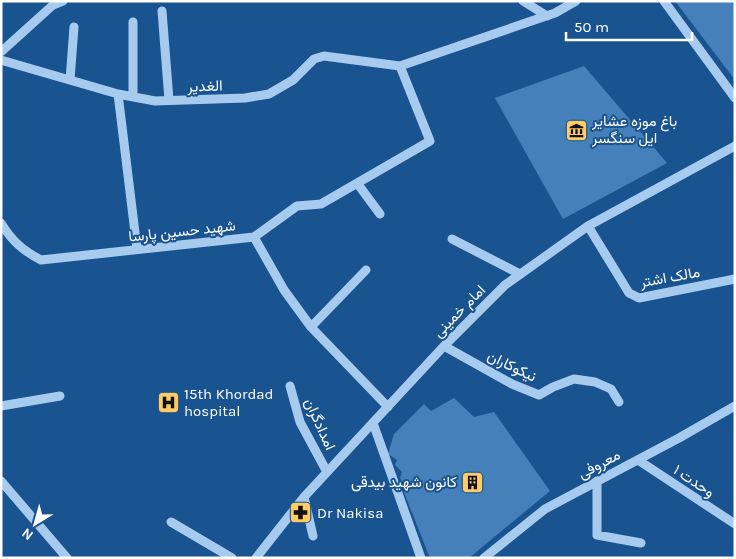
<svg xmlns="http://www.w3.org/2000/svg" width="736" height="559" font-family="Karla,Vazirmatn,sans-serif">
	<style>
		.building { fill: #4580ba }
		.lines { fill: none; stroke-linecap: round; stroke-linejoin: round }
		.minor { stroke: #a7cbef; stroke-width: 9 }
		.labels { text-anchor: middle; stroke-width: 4; stroke-linejoin: round; paint-order: stroke }
		.street-label { font-size: 15px; fill: #fff; stroke: #195390 }
		.poi-label { font-size: 15px; fill: #fff; stroke: #195390; text-anchor: start }
	</style>
	<rect width="100%" height="100%" fill="#195390"/>
	<path class="building" d="M675 1H735V80Z
		M584 66 667 163 563 219 495 98Z
		M454 398 474 417 494 412 550 491 469 558H430L403 490 404 486 400 478 402 472 395 465 397 460 388 454 394 434 424 404 431 411Z"/>
	<g class="lines">
		<path class="minor" d="M523 1 547 16
			M664 1 735 98
			M162 11 169 100
			M1 52 53 5 63 1
			M1 60 118 94 155 101 245 98 269 94 293 80 314 59 324 56 400 66 555 13 576 1
			M70 80 74 27
			M118 94 137 249
			M133 97V22
			M357 183 380 214
			M1 223C12 241 22 250 41 260L254 237 284 290 311 327 388 407
			M588 226 629 293 639 298 735 279
			M254 237 297 206 321 204 430 141 400 66
			M452 239 520 274
			M311 327 366 270
			M444 346 512 384 539 395 553 387 574 379 595 382 611 389 619 402
			M290 386 300 422 327 472
			M1 406 60 396
			M373 423 421 558
			M638 460 735 524
			M1 481 67 558
			M597 481V535L641 543
			M304 497 313 536
			M171 522 232 558
			M256 558 304 497 444 346 505 285 588 226 735 146
			M484 558 545 509 679 438 735 406"/>
	</g>
	<defs>
		<symbol id="museum-square" viewBox="-11 -11 22 22"><rect x="-9" y="-9" width="18" height="18" rx="4" fill="#ffcb65" stroke="#195390"/><path d="M0-6L6-3V-2H-6V-3ZM-5-1h2V3h-2ZM-1-1h2V3h-2ZM3-1h2V3H3ZM-6 4H6V6H-6Z" fill="#111"/></symbol>
		<symbol id="hospital-square" viewBox="-11 -11 22 22"><rect x="-9" y="-9" width="18" height="18" rx="4" fill="#ffcb65" stroke="#195390"/><path d="M-5-5h3v3.5h4V-5h3V5h-3V1.5h-4V5h-3Z" fill="#111"/></symbol>
		<symbol id="building-square" viewBox="-11 -11 22 22"><rect x="-9" y="-9" width="18" height="18" rx="4" fill="#ffcb65" stroke="#195390"/><path d="M-4-6H4V6H1V3H-1V6H-4ZM-2.5-4.3h1.7v1.8h-1.7ZM.8-4.3h1.7v1.8H.8ZM-2.5-1h1.7V.8h-1.7ZM.8-1h1.7V.8H.8Z" fill="#111"/></symbol>
		<symbol id="pharmacy-square" viewBox="-11 -11 22 22"><rect x="-9" y="-9" width="18" height="18" rx="4" fill="#ffcb65" stroke="#195390"/><path d="M-2-6h4v4h4v4h-4v4h-4v-4h-4v-4h4Z" fill="#111"/></symbol>
	</defs>
	<g fill-rule="evenodd">
		<use href="#museum-square" x="564" y="118" width="25" height="25"/>
		<use href="#hospital-square" x="156" y="390" width="25" height="25"/>
		<use href="#building-square" x="460" y="470" width="25" height="25"/>
		<use href="#pharmacy-square" x="288" y="500" width="25" height="25"/>
	</g>
	<g class="labels">
		<g class="street-label">
			<text transform="translate(205 86) rotate(-2)" y="5">الغدیر</text>
			<text transform="translate(182 231) rotate(-6)" y="5">شهید حسین پارسا</text>
			<text transform="translate(670 277) rotate(-10)" y="5">مالک اشتر</text>
			<text transform="translate(459 311) rotate(-45)" y="5">امام خمینی</text>
			<text transform="translate(512 366) rotate(26)" y="5">نیکوکاران</text>
			<text transform="translate(320 424) rotate(66)" y="5">امدادگران</text>
			<text transform="translate(599 464) rotate(-28)" y="5">معروفی</text>
			<text transform="translate(694 481) rotate(34)" y="5">وحدت ۱</text>
		</g>
		<g class="poi-label">
			<text x="592" y="126">باغ موزه عشایر<tspan x="592" dy="17">ایل سنگسر</tspan></text>
			<text x="184" y="399">15th Khordad<tspan x="184" dy="17">hospital</tspan></text>
			<text x="457" y="487" text-anchor="end">کانون شهید بیدقی</text>
			<text x="317" y="518">Dr Nakisa</text>
		</g>
	</g>
	<rect width="736" height="559" fill="none" stroke="#ffffff" stroke-width="5"/>
	<g transform="translate(35 524) rotate(217)" stroke="#195390" stroke-width="4" paint-order="stroke">
	<path d="M0-4L9 19L0 12L-9 19Z" fill="#ffffff"/>
	<text y="-8" font-size="14" font-weight="bold" text-anchor="middle" fill="#ffffff">N</text>
	</g>
	<path d="M566 32v8h126v-8" fill="none" stroke="#ffffff" stroke-width="2.5"/>
	<text x="574" y="32" font-size="15" fill="#ffffff" stroke="#195390" stroke-width="4" paint-order="stroke">50 m</text>
</svg>
